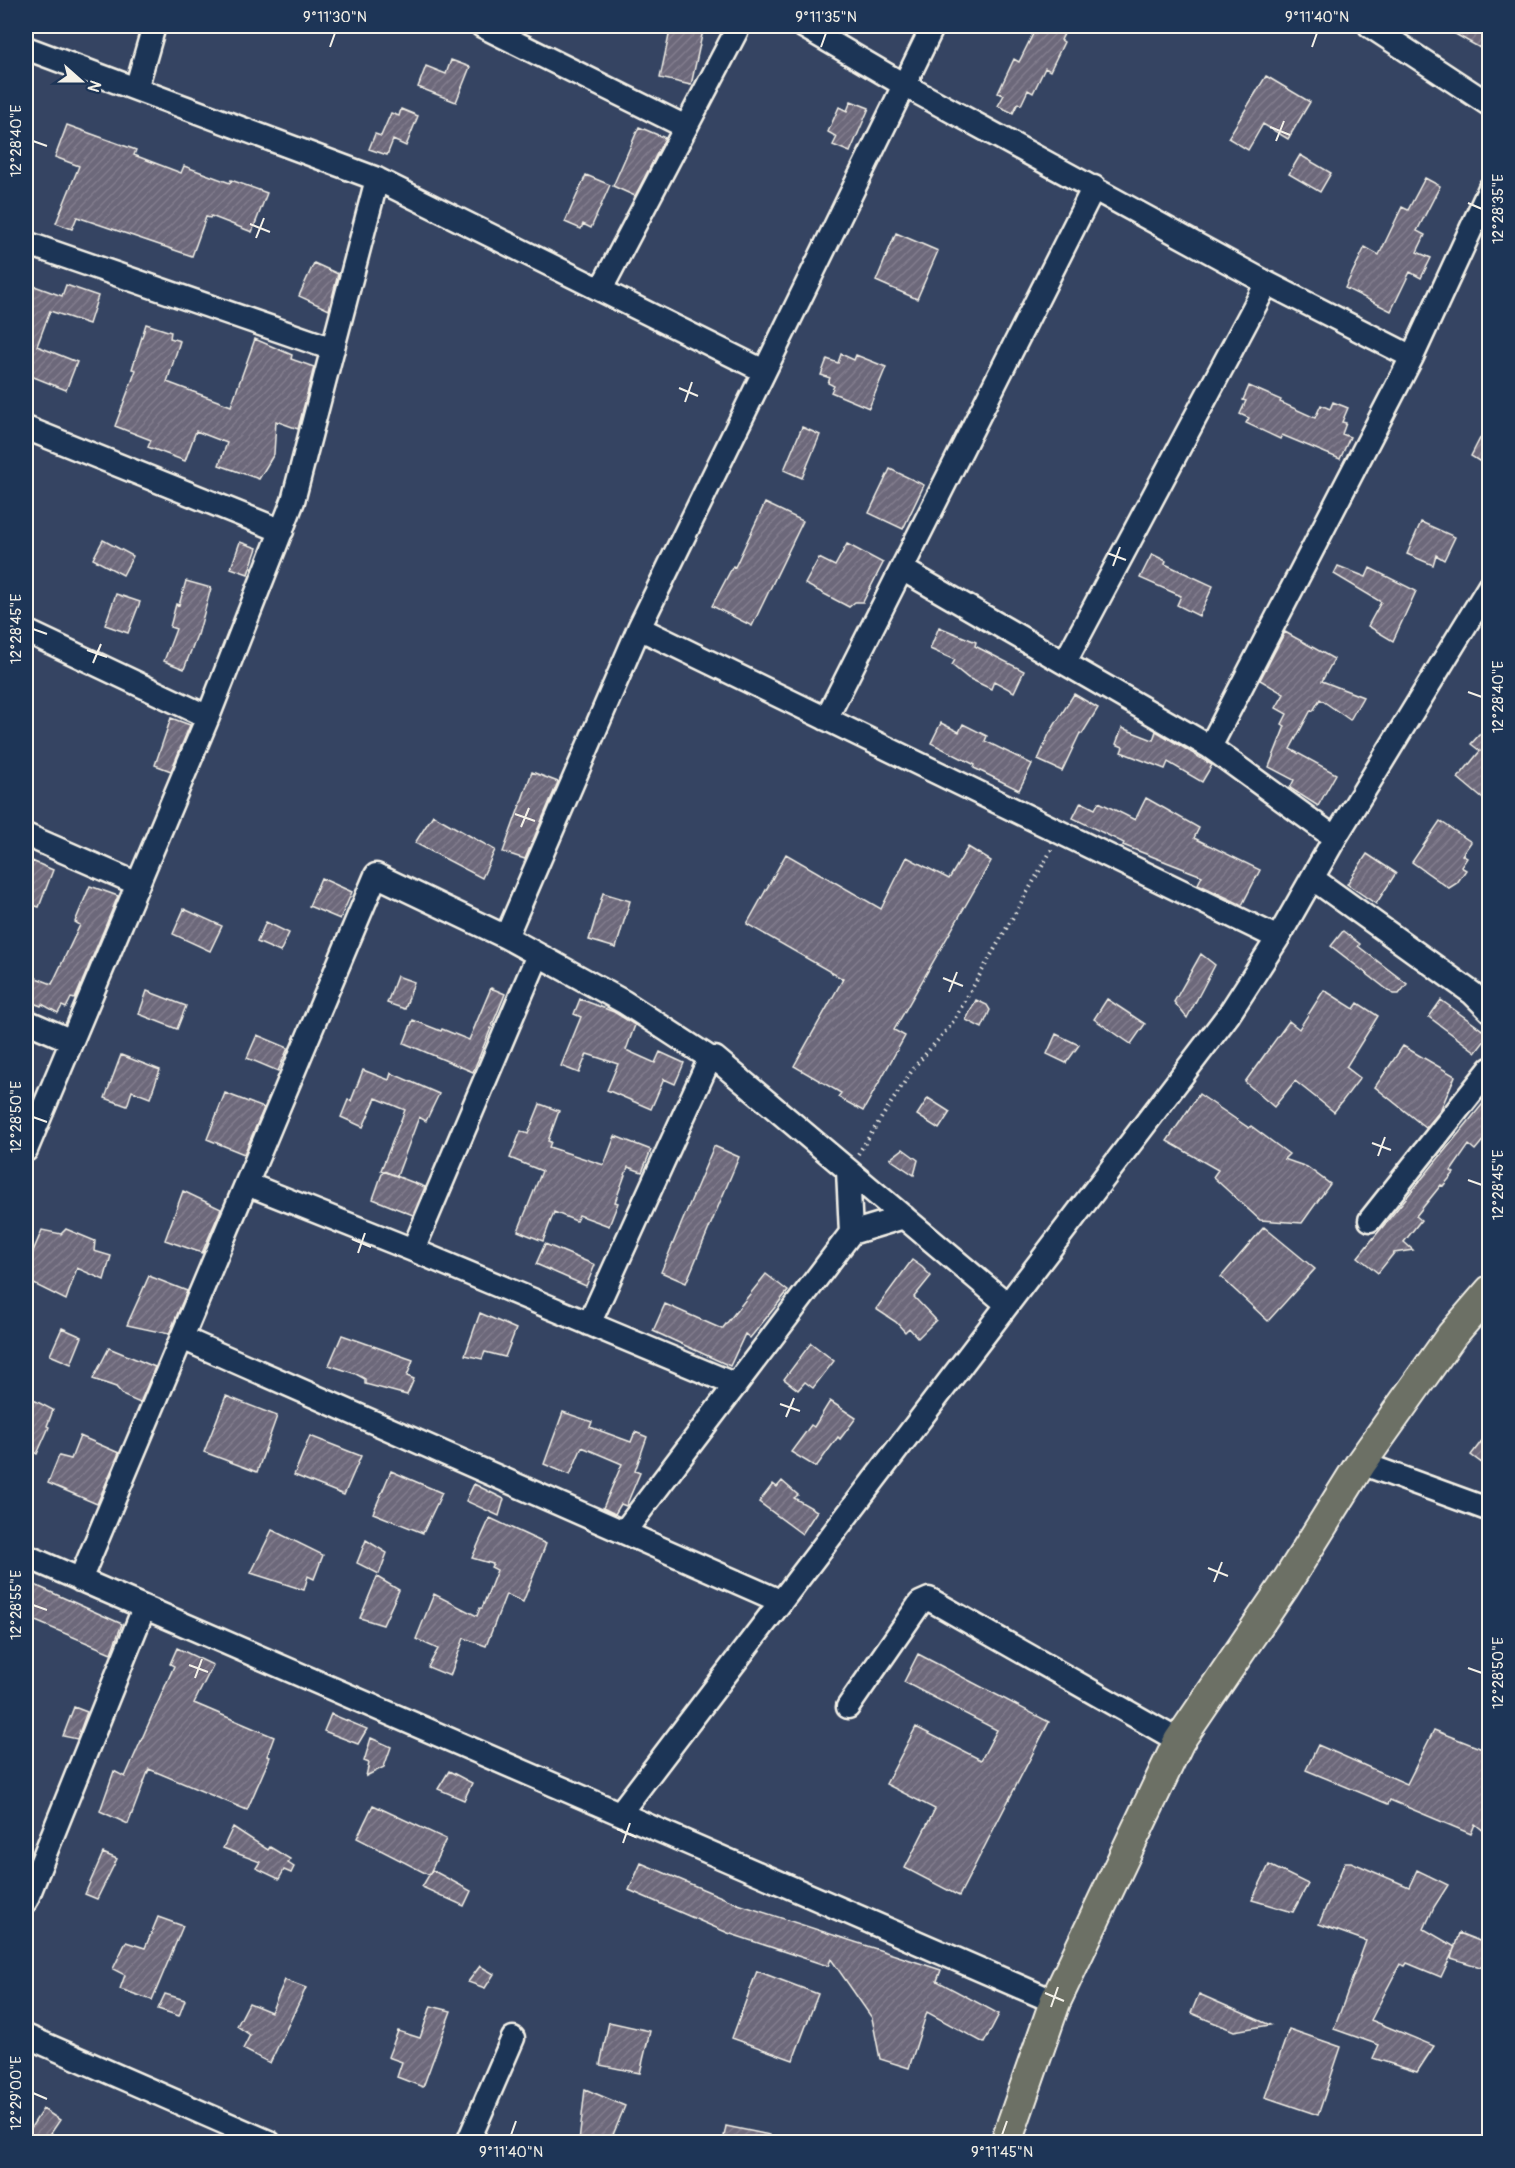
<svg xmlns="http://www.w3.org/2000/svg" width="1515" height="2168" font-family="Pangolin,sans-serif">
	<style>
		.building { fill: url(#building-hatch); stroke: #f4f1e8; stroke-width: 1.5 }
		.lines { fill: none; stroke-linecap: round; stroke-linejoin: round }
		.minor-casing { stroke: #f4f1e8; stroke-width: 27 }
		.major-casing { stroke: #f4f1e8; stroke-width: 34 }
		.path { stroke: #f4f1e8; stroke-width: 4; stroke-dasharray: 1.5 4.5; stroke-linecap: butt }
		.minor { stroke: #1d3557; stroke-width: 22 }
		.major { stroke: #6c7065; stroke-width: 30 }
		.ticks { fill: none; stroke: #f4f1e8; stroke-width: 2 }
		.neatline { fill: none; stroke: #f4f1e8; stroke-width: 2 }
		.ticks-label { font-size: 15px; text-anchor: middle; fill: #f4f1e8 }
	</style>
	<defs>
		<pattern id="building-hatch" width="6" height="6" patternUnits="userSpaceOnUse" patternTransform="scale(1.5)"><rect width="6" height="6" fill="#6c677a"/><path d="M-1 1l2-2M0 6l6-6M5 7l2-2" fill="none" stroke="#827d8d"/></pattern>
	</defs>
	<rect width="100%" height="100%" fill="#354462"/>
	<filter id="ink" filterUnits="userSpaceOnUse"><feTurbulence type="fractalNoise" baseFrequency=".0167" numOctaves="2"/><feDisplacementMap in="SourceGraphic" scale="12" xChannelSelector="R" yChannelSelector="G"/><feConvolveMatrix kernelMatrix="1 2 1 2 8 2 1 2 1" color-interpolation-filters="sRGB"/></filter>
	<g filter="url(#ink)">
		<path class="building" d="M671 26H704L691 85 660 78Z
			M1037 26H1068L1061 40 1064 42 1050 71 1045 68 1033 93 1028 90 1021 105 1018 103 1013 113 998 106 1004 95 998 93 1014 59 1019 62Z
			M1441 26H1490V33L1480 48Z
			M451 60 470 67 456 102 418 87 426 66 446 74Z
			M1266 76 1310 102 1288 139 1263 124 1248 150 1228 138Z
			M851 101 869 108 850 152 833 145 837 137 828 132 839 107 847 111Z
			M401 109 418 116 406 146 393 140 387 155 369 149 375 134 381 136 391 113 399 116Z
			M67 125 136 150 134 155 181 173 184 166 230 183 231 180 267 193 252 232 211 216 210 218 206 217 192 256 77 217 72 229 56 223 79 166 55 157Z
			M639 127 665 138 635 196 613 186Z
			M1300 155 1331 173 1320 192 1289 174Z
			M586 175 610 185 591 228 583 224 581 229 565 222Z
			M1425 178 1440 186 1417 231 1425 235 1417 252 1431 258 1421 278 1410 272 1391 311 1345 288 1365 247 1379 255 1402 207 1408 210Z
			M896 233 938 251 917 299 876 281Z
			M314 263 338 274 329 310 299 296Z
			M26 283 62 296 66 285 98 296 89 324 50 311 37 346 77 362 66 390 26 374Z
			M146 324 171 332 170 338 180 341 167 382 231 406 255 339 292 355 291 359 314 367 298 429 276 421 274 454 259 479 219 465 227 443 196 431 185 461 148 447 151 440 115 426 136 370 132 369Z
			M841 354 854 360 856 355 886 367 869 408 831 392 834 386 828 383 830 378 821 375 827 359 838 363Z
			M1249 386 1281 400 1280 402 1315 418 1321 405 1330 409 1333 402 1348 408 1342 422 1346 423 1342 434 1350 437 1340 459 1282 435 1280 439 1246 423 1249 418 1240 414 1246 401 1243 400Z
			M1490 419V468L1471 456Z
			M802 427 820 435 802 478 784 470Z
			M890 469 924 485 903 529 869 513Z
			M765 503 803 521 752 626 712 606 733 566 735 567Z
			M1421 522 1455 537 1444 560 1436 555 1433 565 1407 554Z
			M103 540 133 556 123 575 93 559Z
			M240 542 257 548 248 574 231 568Z
			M847 544 883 563 863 602H855L849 607 805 584 819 558 835 566Z
			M1152 554 1166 561 1165 564 1213 586 1199 616 1177 605 1181 596 1140 578Z
			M1338 566 1366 577 1370 568 1416 591 1393 641 1368 626 1381 602 1334 574Z
			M186 581 211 588 198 635H197L184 669 164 661 176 629 170 627 176 604 179 605Z
			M116 594 140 602 128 633 105 625Z
			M939 627 976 642 975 646 1024 671 1014 692 994 681 991 689 968 678 952 665 955 660 930 649Z
			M1285 632 1334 659 1322 681 1363 697 1350 720 1320 699 1313 711 1311 710 1290 749 1336 774 1318 806 1290 788 1294 780 1269 767 1285 726 1282 724 1287 714 1276 708 1284 694 1260 680Z
			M1074 694 1098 708 1082 734 1080 733 1062 771 1038 760 1049 734Z
			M171 718 190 725 171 771 155 765Z
			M941 723 959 732 963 724 987 736 985 741 1032 764 1019 790 974 768 975 765 931 743Z
			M1490 723V805L1458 778 1480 751 1471 744Z
			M1122 728 1153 740 1156 731 1212 765 1202 782 1168 762 1165 769 1121 752 1123 747 1116 744Z
			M532 772 558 782 525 859 503 852Z
			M1146 798 1199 828 1194 838 1260 870 1242 905 1198 884 1202 876 1123 845 1124 843 1073 818 1081 802 1095 809 1099 802 1135 820Z
			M433 815 495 850 482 878 415 843Z
			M1440 821 1471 842 1462 855 1467 858 1461 867 1466 870 1457 883 1449 888 1412 862Z
			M968 847 991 861 894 1030 905 1036 863 1111 838 1097 841 1093 794 1066 843 979 747 924 786 854 881 909 907 857 949 879Z
			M1367 854 1396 873 1376 904 1347 884Z
			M32 861 53 870 39 907 26 903V875Z
			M321 878 352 892 340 919 309 906Z
			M90 886 118 896 75 999 71 998 66 1008 62 1006 58 1013 42 1004 41 1006 28 1001 31 992 26 989V974L52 984 80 925 75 922Z
			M603 893 630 901 616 948 589 940Z
			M184 909 222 926 210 951 173 934Z
			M266 922 289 933 280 952 257 942Z
			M1343 931 1360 944 1358 946 1407 984 1399 994H1393L1331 946Z
			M1201 954 1215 965 1187 1018 1174 1002Z
			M397 976 414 982 405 1009 387 1003Z
			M491 988 505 994 473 1072 404 1043 413 1020 441 1031 442 1029 469 1040Z
			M1324 990 1354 1009 1358 1003 1378 1016 1346 1067 1360 1078 1334 1112 1295 1081 1274 1107 1245 1082 1289 1021 1299 1029Z
			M147 991 186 1006 177 1029 139 1014Z
			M580 999 614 1012 635 1025 626 1050 655 1063 660 1052 684 1063 675 1084 664 1079 651 1109 607 1090 618 1064 587 1054 579 1073 561 1066 581 1017 574 1014Z
			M1107 999 1145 1024 1131 1044 1094 1019Z
			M976 1000 987 1005 990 1010 982 1028 966 1020Z
			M1441 1000 1489 1035 1476 1052 1429 1017Z
			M1056 1034 1079 1045 1066 1063 1047 1054Z
			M257 1035 288 1048 278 1071 247 1058Z
			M1403 1046 1455 1076 1440 1111 1426 1128 1375 1087Z
			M121 1055 160 1070 150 1098 132 1091 127 1106 105 1098Z
			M363 1070 389 1080 391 1073 439 1094 426 1121 419 1117 397 1176 381 1170 405 1110 376 1098 363 1127 341 1117 348 1100 351 1101Z
			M225 1093 264 1108 244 1154 207 1139Z
			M1199 1094 1249 1128 1251 1126 1289 1154 1284 1159 1307 1167 1330 1184 1302 1223 1260 1220 1213 1177 1218 1170 1167 1141Z
			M1490 1095V1132L1475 1150 1469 1145 1451 1171 1454 1173 1443 1186 1441 1185 1416 1216 1421 1220 1404 1242 1413 1250 1394 1253 1378 1273 1358 1257Z
			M928 1098 950 1112 939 1129 917 1115Z
			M540 1104 559 1111 548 1141 551 1142 549 1147 604 1165 615 1136 651 1150 642 1172 628 1167 615 1202 618 1203 609 1226 579 1215 576 1221 554 1212 543 1241 518 1231 542 1171 510 1158 521 1131 528 1134Z
			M714 1146 739 1157 686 1283 661 1272Z
			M903 1149 918 1160 914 1175 890 1159Z
			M383 1171 425 1187 413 1215 373 1199Z
			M183 1191 221 1209 202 1253 165 1240Z
			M1264 1227 1315 1269 1268 1321 1221 1277Z
			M66 1229 95 1241 94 1251 111 1256 104 1280 77 1268 66 1300 26 1280V1268L42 1230 61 1234Z
			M545 1244 595 1265 586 1286 536 1264Z
			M912 1260 922 1267 931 1276 914 1297 936 1320 918 1338 909 1328 905 1332 896 1322 876 1309Z
			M766 1274 788 1291 750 1338 745 1334 730 1366 653 1331 665 1304 722 1329Z
			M149 1276 187 1291 169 1334 127 1325Z
			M480 1313 516 1329 505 1357 485 1352 482 1359 465 1355Z
			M62 1328 82 1337 71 1364 50 1355Z
			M342 1335 413 1360 407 1376 414 1379 407 1395 365 1384V1379L356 1374 329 1365Z
			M811 1343 834 1361 813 1388 805 1382 798 1390 784 1379Z
			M109 1348 155 1367 140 1403 124 1396 116 1387 93 1379Z
			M26 1396 53 1410 47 1426 49 1427 37 1454 26 1448Z
			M226 1396 277 1416 257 1472 204 1452Z
			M830 1401 856 1418 840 1439 838 1437 816 1467 791 1452 811 1425 814 1427Z
			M563 1412 592 1422 590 1427 631 1442 635 1432 647 1437 635 1471 640 1473 626 1506 621 1504 615 1514 603 1508 622 1464 582 1447 570 1475 544 1464Z
			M1490 1430V1469L1471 1455Z
			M80 1436 119 1453 97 1504 48 1483 59 1456 71 1459Z
			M310 1436 361 1456 344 1495 294 1475Z
			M391 1471 442 1493 423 1533 373 1513Z
			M782 1481 798 1495 794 1498 817 1511 802 1534 759 1502 773 1484 777 1487Z
			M474 1484 504 1499 499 1516 466 1501Z
			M490 1518 546 1544 523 1602 506 1594 486 1646 464 1638 450 1676 428 1667 438 1649 416 1639 434 1594 477 1616 480 1608H482L497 1570 491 1567 493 1564 472 1558Z
			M272 1530 323 1555 314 1579 308 1576 304 1590 251 1573Z
			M366 1540 387 1553 379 1574 357 1563Z
			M377 1577 399 1590 383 1625 360 1618Z
			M26 1581 122 1624 111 1653 26 1617Z
			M177 1648 213 1665 194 1703 274 1737 267 1756 270 1757 247 1810 149 1769 128 1824 100 1811 114 1771 125 1777 174 1666 170 1664Z
			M918 1654 1049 1722 959 1896 905 1868 935 1809 886 1784 916 1727 981 1760 997 1730 904 1682Z
			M74 1707 87 1712 77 1739 63 1736Z
			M331 1714 367 1729 358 1744 324 1731Z
			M1434 1730 1490 1752V1836L1475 1824 1471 1834 1390 1800 1388 1804 1306 1770 1318 1745 1407 1784Z
			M371 1738 391 1747 384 1767 366 1776 369 1763 364 1761Z
			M449 1771 472 1783 464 1800 438 1789Z
			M373 1805 446 1839 429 1875 357 1838Z
			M233 1827 268 1850 270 1847 290 1859 288 1863 294 1867 291 1873 284 1870 279 1879 256 1868 260 1862 223 1848Z
			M103 1853 117 1859 97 1899 85 1894Z
			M1345 1862H1351L1409 1887 1417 1870 1448 1885 1434 1907 1424 1929 1455 1947 1441 1977 1407 1963 1405 1966 1400 1964 1371 2020 1434 2046 1417 2072 1373 2058 1379 2045 1334 2029 1366 1941 1319 1924Z
			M641 1863 738 1904 941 1970 937 1981 999 2014 984 2043 927 2012 909 2068 880 2059 872 2018 831 1959 828 1966 728 1933 629 1890Z
			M1269 1865 1308 1884 1293 1912 1252 1900Z
			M432 1870 471 1891 464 1906 422 1887Z
			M158 1917 183 1926 152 2000 120 1989 125 1975 113 1969 126 1942 145 1948Z
			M1459 1933 1490 1945V1970L1451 1958Z
			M480 1966 494 1974 485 1988 468 1982Z
			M757 1971 818 1994 793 2060 732 2038Z
			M285 1980 306 1988 270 2063 243 2049 250 2035 237 2026 249 2003 271 2012Z
			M165 1994 185 2000 179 2016 158 2009Z
			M1199 1994 1270 2025 1234 2031 1191 2013Z
			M431 2006 451 2011 423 2087 397 2077 402 2062 388 2057 398 2031 420 2038Z
			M609 2022 650 2031 640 2073 600 2065Z
			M1289 2029 1341 2047 1318 2115 1265 2097Z
			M585 2089 625 2106 610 2142H579Z
			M43 2109 60 2120 45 2142H26V2135Z
			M726 2126 770 2135 769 2142H723Z"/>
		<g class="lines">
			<defs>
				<path id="minor" d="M482 26 686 127
					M803 26 904 85 1267 283 1412 357
					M1370 26 1490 105
					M26 48 377 179 764 371
					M136 89 154 26
					M26 243 333 349
					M601 289 739 26
					M26 428 282 531
					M902 569 1210 747 1335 838
					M639 628 1278 938
					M26 631 208 717
					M1065 662 1267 283
					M826 719 1094 187
					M1210 747 1412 357 1490 188
					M26 835 138 884
					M1312 878 1472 993 1490 1011
					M506 937 639 628 933 26
					M26 1021 72 1041
					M26 1150 208 717 293 501 377 179
					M848 1170 851 1233
					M247 1184 413 1250 736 1385
					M1370 1220 1490 1069
					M413 1250 538 955
					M589 1324 710 1058
					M182 1338 780 1601
					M1361 1463 1490 1510
					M624 1532 851 1233 904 1217
					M26 1556 1055 2002
					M80 1580 376 875 506 937 624 1002 710 1058H715L1007 1304
					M848 1707 920 1603 929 1599 1179 1741
					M620 1813 1229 1014 1278 938 1335 838 1490 585
					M26 1901 144 1608
					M26 2036 269 2142
					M468 2142 513 2038"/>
				<path id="major" d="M1006 2142 1055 2002 1179 1741 1283 1588 1361 1463 1452 1335 1490 1291"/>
			</defs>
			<use href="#minor" class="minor-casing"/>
			<use href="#major" class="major-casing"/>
			<path class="path" d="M858 1154 915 1066 951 1025 1052 849"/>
			<use href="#minor" class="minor"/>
			<use href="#major" class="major"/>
		</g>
	</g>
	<path class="ticks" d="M330 47 335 33M821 47 826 33M1312 47 1317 33M1270 127 1290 135M33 141 47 146M1276 141 1284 121M1468 203 1482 209M250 224 270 232M256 238 264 218M679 388 698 396M685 402 692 382M1107 553 1126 560M1113 566 1120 547M33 629 47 634M87 650 107 657M93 663 101 644M1468 692 1482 697M515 814 535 821M521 827 529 808M943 978 963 986M949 992 957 972M33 1117 47 1122M1372 1143 1391 1150M1378 1156 1385 1137M1468 1180 1482 1185M352 1239 371 1247M358 1253 365 1233M780 1404 800 1411M786 1417 794 1398M1208 1568 1228 1576M1214 1582 1222 1562M33 1605 47 1610M189 1665 208 1672M1468 1668 1482 1673M195 1678 202 1659M617 1829 636 1837M623 1843 630 1823M1045 1993 1064 2001M1051 2007 1058 1987M33 2093 47 2099M511 2135 516 2121M1002 2135 1007 2121"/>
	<rect width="1515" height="2168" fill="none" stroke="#1d3557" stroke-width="66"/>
	<g transform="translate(81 81) rotate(111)" stroke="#1d3557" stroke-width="4.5" paint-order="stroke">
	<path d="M0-4.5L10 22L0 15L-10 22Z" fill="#f4f1e8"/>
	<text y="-9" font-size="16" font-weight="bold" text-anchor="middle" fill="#f4f1e8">N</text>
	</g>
	<rect x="33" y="33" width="1449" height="2102" class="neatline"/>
	<g class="ticks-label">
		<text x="335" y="22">9°11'30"N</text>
		<text x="826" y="22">9°11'35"N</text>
		<text x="1317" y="22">9°11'40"N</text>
		<text transform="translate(16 141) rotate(-90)" y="5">12°28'40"E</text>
		<text transform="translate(1498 209) rotate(-90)" y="5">12°28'35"E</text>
		<text transform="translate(16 629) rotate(-90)" y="5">12°28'45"E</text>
		<text transform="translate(1498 697) rotate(-90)" y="5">12°28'40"E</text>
		<text transform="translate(16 1117) rotate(-90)" y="5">12°28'50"E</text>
		<text transform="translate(1498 1185) rotate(-90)" y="5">12°28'45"E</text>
		<text transform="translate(16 1605) rotate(-90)" y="5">12°28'55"E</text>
		<text transform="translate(1498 1673) rotate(-90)" y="5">12°28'50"E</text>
		<text transform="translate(16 2093) rotate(-90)" y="5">12°29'00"E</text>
		<text x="511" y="2157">9°11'40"N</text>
		<text x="1002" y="2157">9°11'45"N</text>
	</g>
</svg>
